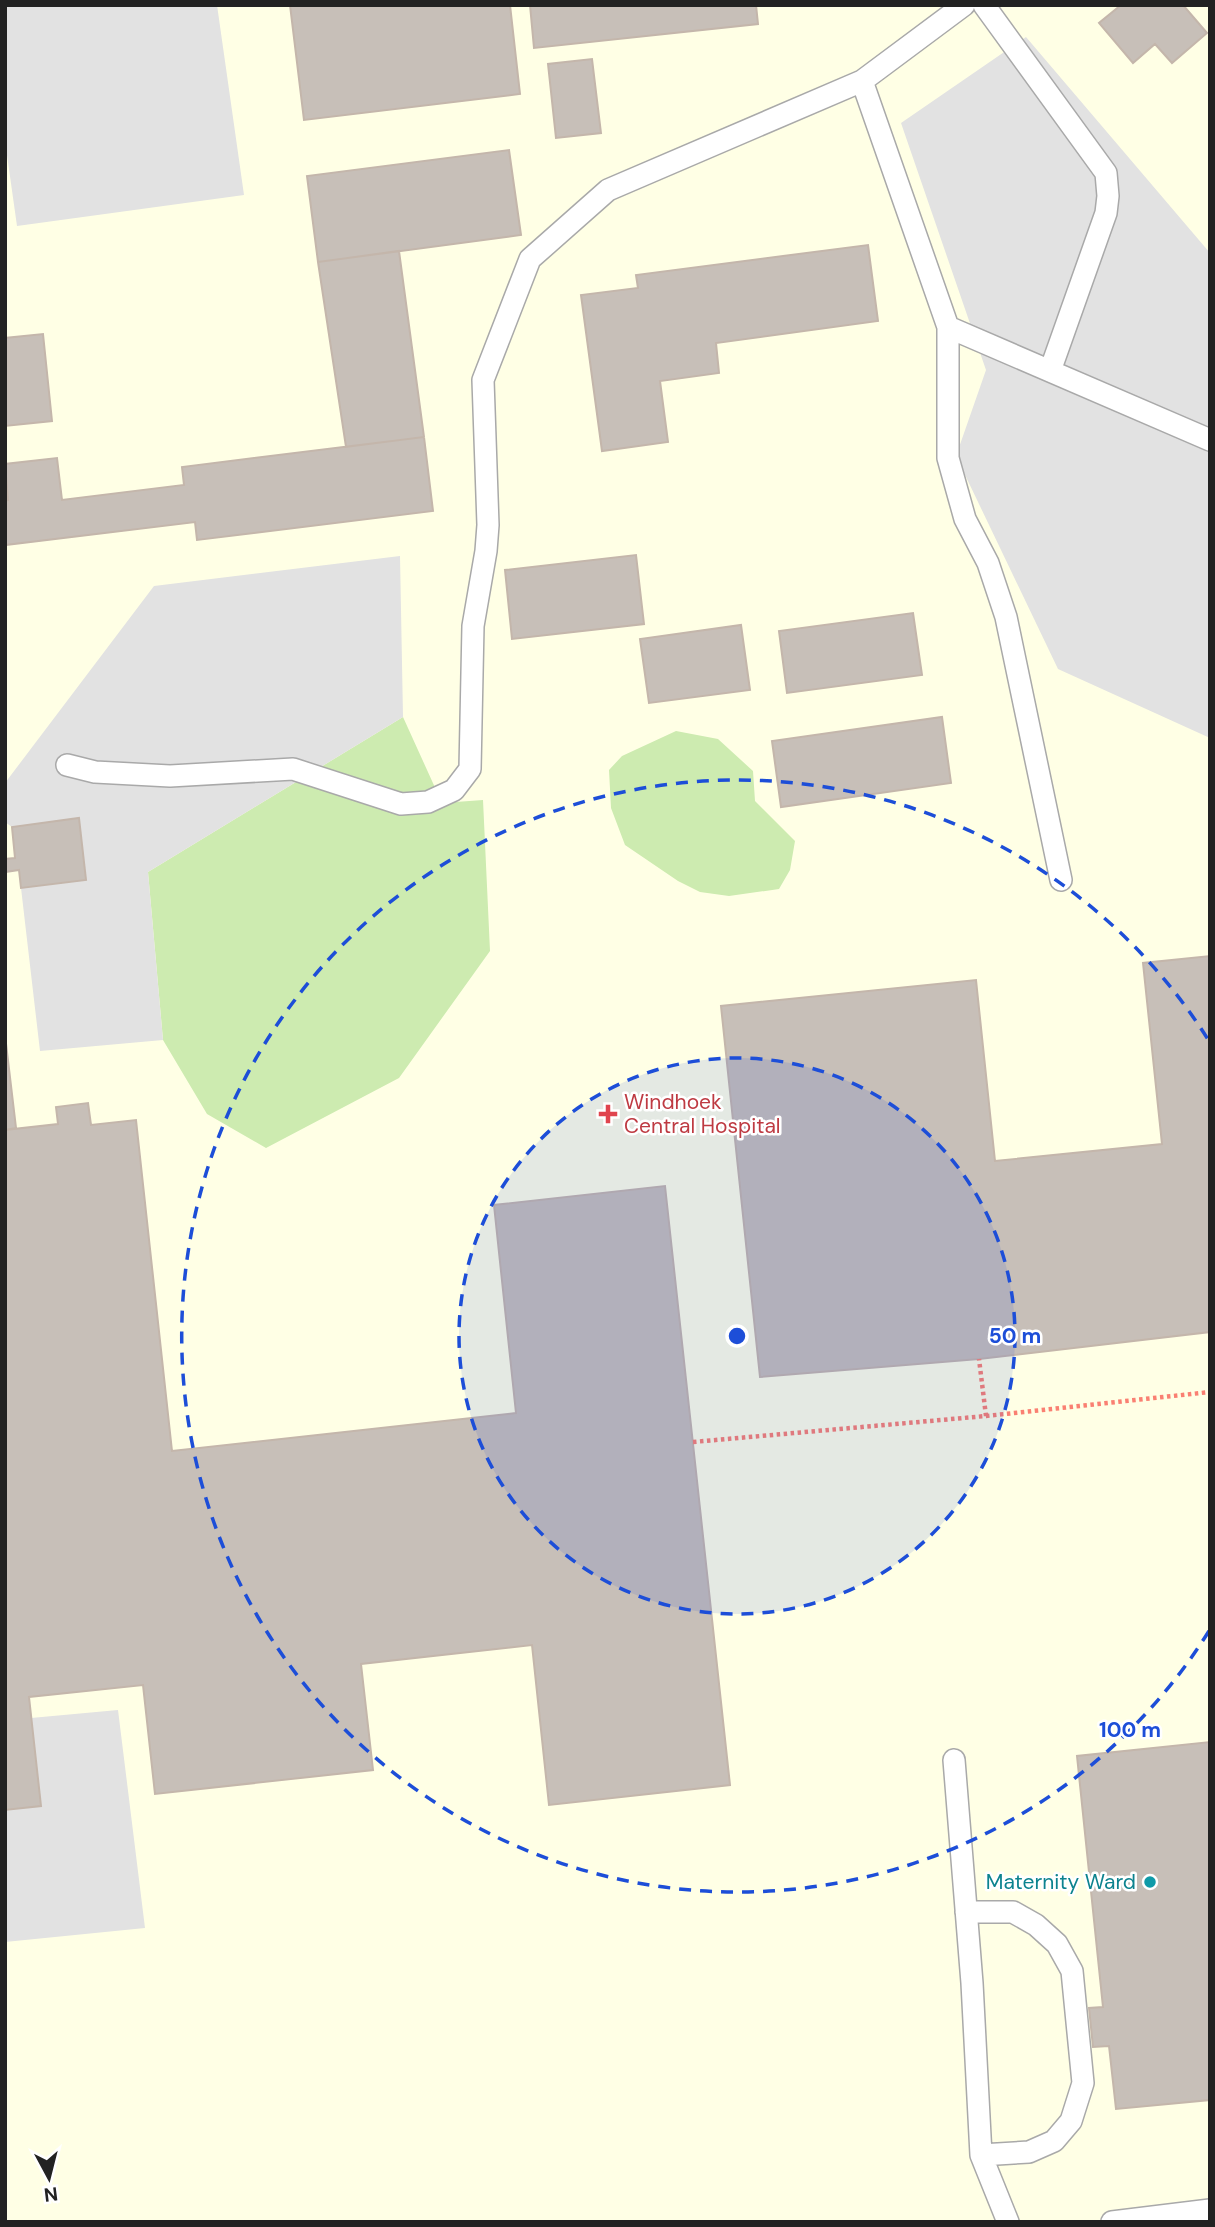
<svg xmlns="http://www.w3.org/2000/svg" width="1215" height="2227" font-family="'DM Sans',sans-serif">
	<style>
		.education { fill: #ffffe5 }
		.grass { fill: #cdebb0 }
		.parking { fill: #e2e2e2 }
		.building { fill: #c7bfb8; stroke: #c4b6ab; stroke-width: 2 }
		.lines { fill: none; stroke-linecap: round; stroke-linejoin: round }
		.lane-casing { stroke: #a9a9a9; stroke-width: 24 }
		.path { stroke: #fa8072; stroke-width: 4.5; stroke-dasharray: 3.5 3.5; stroke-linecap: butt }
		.lane { stroke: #fff; stroke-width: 21 }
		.ring { fill: none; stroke: #1d4ed8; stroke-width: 3.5; stroke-dasharray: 12 9 }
		.health-dot { fill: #e0444e; stroke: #fff; stroke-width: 2.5 }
		.culture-dot { fill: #0f9aa8; stroke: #fff; stroke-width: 2.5 }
		.labels { text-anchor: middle; stroke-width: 5; stroke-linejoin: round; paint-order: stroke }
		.health-label { font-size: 21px; fill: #be3a42; stroke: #fff; text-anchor: start }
		.culture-label { font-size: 21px; fill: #0d838f; stroke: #fff; text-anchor: end }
		.centre { fill: #1d4ed8; stroke: #fff; stroke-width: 3.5 }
		.ring-label { font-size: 21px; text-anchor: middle; font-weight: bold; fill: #1d4ed8; stroke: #fff; stroke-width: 5; stroke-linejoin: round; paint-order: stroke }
	</style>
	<rect width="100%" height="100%" fill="#f2efe9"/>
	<path class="education" d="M5 5H1210V2222H5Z"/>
	<path class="grass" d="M403 717 442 803 483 800 490 951 399 1078 266 1148 207 1114 163 1040 148 872Z
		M676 731 718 739 753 771 755 801 795 841 790 870 779 889 729 896 700 892 678 881 625 845 611 808 609 770 622 756Z"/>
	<path class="parking" d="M5 5H217L244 195 17 226 5 141Z
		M1026 37 1210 253V738L1058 669 956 456 986 370 901 123Z
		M400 556 403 717 148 872 163 1040 40 1051 21 888 86 880 79 819 12 827 5 822V783L154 586Z
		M118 1710 145 1928 5 1942V1810L41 1806 31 1718Z"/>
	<path class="building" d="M290 5H510L520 94 304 120Z
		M530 5H756L758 24 534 48Z
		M1121 5H1183L1207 33 1172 63 1155 44 1133 63 1099 23Z
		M592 59 601 133 556 138 548 64Z
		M509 150 521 235 318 262 307 176Z
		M868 245 878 321 716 343 719 373 660 381 668 442 602 451 581 295 638 288 636 275Z
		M399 251 424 437 346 447 318 262Z
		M43 334 52 421 5 426V338Z
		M424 437 433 511 197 540 195 522 5 545V501L8 500 5 464 57 458 62 500 184 485 182 467Z
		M636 555 644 624 512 639 505 570Z
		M913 613 922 675 787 693 779 631Z
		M741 625 750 690 649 703 640 639Z
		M942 717 951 783 781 807 772 741Z
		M79 818 86 880 21 888 19 870 5 872V859L15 858 12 827Z
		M1210 956V1332L979 1359 760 1377 721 1006 976 980 995 1161 1162 1144 1143 963Z
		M5 1035 16 1128 5 1130Z
		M88 1103 91 1125 136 1120 172 1451 516 1413 494 1205 665 1186 730 1785 549 1805 532 1645 361 1664 373 1770 155 1794 143 1685 29 1697 41 1806 5 1810V1130L58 1124 56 1107Z
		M1210 1742V2100L1116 2109 1109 2046 1093 2047 1089 2008 1103 2007 1077 1756Z"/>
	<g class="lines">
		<defs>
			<path id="lane" d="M984 5 1106 173 1108 196 1106 213 1050 371
				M862 81 948 327 1210 440
				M948 327V458L965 519 988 563 1006 617 1061 880
				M67 765 95 772 170 776 293 769 401 804 428 802 454 790 470 769 473 626 486 551 488 525 483 380 530 259 608 190 862 81 964 5
				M954 1760 972 1983 981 2155 1008 2222
				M966 1912H1013L1036 1925 1057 1944 1072 1971 1083 2083 1071 2121 1054 2141 1029 2152 981 2155
				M1112 2222 1210 2210"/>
		</defs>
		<use href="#lane" class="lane-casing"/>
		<path class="path" d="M986 1416 1210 1392
			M693 1442 986 1416 979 1359"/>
		<use href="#lane" class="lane"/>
	</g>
	<circle cx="737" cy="1336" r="278" fill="#1d4ed8" fill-opacity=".12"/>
	<g class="ring">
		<circle cx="737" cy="1336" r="278"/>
		<path d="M1209 1631A556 556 0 1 1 1209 1041"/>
	</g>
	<path class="health-dot" d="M604.5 1103.5h7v7h7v7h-7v7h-7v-7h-7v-7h7z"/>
	<circle class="culture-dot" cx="1150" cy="1882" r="7"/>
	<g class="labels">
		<g class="health-label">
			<text x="624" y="1109">Windhoek<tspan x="624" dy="24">Central Hospital</tspan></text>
		</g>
		<g class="culture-label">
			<text x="1136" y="1889">Maternity Ward</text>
		</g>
	</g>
	<circle cx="737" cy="1336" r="10" class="centre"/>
	<g class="ring-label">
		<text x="1015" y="1343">50 m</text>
		<text x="1130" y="1737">100 m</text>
	</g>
	<rect width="1215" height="2227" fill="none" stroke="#222222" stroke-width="14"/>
	<g transform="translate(49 2178) rotate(173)" stroke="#ffffff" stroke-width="5" paint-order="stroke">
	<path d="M0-5L12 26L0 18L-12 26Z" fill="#222222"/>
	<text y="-10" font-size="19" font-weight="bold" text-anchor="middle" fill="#222222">N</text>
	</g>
</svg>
